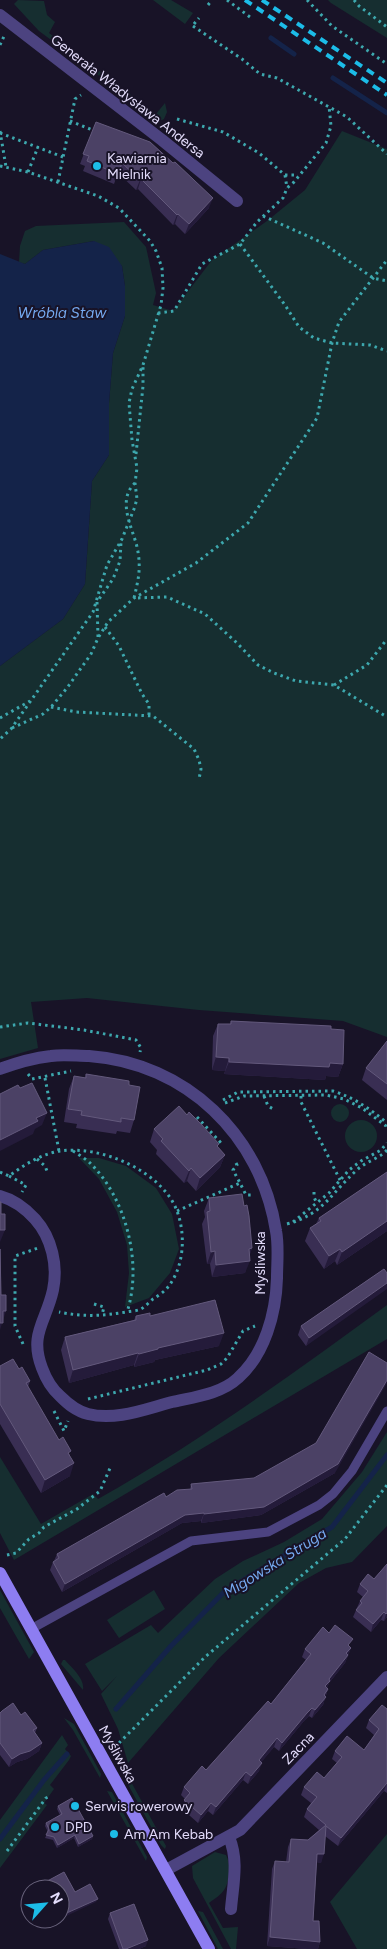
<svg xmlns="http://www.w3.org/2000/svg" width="387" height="1949" font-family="Figtree,sans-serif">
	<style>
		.green { fill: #162e30 }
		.water { fill: #142349 }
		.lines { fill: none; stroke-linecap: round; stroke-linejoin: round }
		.stream { stroke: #142349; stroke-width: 5 }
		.path { stroke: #3da8ae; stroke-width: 3; stroke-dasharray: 2.5 4; stroke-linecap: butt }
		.lane { stroke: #4c4380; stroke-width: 9 }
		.street { stroke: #4c4380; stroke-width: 12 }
		.secondary { stroke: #8d7df1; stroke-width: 12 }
		.rail { stroke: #1cbce7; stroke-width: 4; stroke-dasharray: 8 6; stroke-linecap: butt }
		.wall { fill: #392e53 }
		.shaded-wall { fill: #241b3a }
		.building { fill: #4b4165; stroke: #63597c }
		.poi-dot { fill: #1cbce7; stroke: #181327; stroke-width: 2 }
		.labels { text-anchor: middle; stroke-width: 4; stroke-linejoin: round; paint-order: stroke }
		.street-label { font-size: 14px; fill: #e3dcfb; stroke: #181327 }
		.poi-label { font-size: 14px; fill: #e3dcfb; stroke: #181327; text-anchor: start }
		.water-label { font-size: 15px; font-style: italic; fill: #75a9f0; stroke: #181327 }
	</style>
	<rect width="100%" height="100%" fill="#181327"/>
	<path class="green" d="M18 0 44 1 47 15 55 22 49 33 156 114 165 103 167 112 164 119 160 121 39 31 14 4Z
		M153 0H171L193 13 185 24Z
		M328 0H387V38L331 3Z
		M342 131 387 149V1037L343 1021 199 1010 87 998 31 1002 38 1048 0 1059V666L63 619 85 584 92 481 109 455V403L113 353 125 316V286L122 266 94 241 43 250 25 264 19 262 20 246 25 231 36 226 124 222 146 247 156 293 153 305 173 311 212 260 267 221 305 190Z
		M331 1113a9 9 0 1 1 18 0a9 9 0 1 1-18 0Z
		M345 1136a16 16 0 1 1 32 0a16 16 0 1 1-32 0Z
		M79 1158H99L126 1166 156 1188 172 1214 179 1249 170 1273 149 1298 125 1307 129 1273 127 1245 117 1212 99 1179Z
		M387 1305V1339L14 1560 0 1533V1457L41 1524 93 1494 98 1499C199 1442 294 1373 387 1305Z
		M387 1432V1526L352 1562 326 1568 299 1583 219 1658 128 1763 118 1729 101 1694 117 1676 102 1691 85 1664 151 1625 158 1633 215 1579 243 1561 284 1542 322 1519 362 1472Z
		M0 1590 34 1652 29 1659 0 1608Z
		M154 1590 165 1609 119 1638 107 1620Z
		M63 1660H65C72 1668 85 1679 83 1690L61 1664Z
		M64 1718 74 1724 101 1774 100 1778 73 1730Z
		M62 1735 68 1745 65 1749 71 1756 69 1760 50 1785 54 1789 44 1803 47 1805 0 1868V1820Z
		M111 1743H113L129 1778 166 1846 165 1849 161 1845 125 1779Z
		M107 1791 112 1792 147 1857 146 1861Z
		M387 1834V1949H357L330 1902Z
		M215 1852 226 1855C231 1863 230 1882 224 1890 221 1895 214 1899 209 1903L223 1928 238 1927 236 1949H231L193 1878 192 1866Z
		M198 1911 203 1912 223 1949H218Z"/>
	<path class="water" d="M94 241 109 247 122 266 125 286V316L113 353 109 403V455L92 481 85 584 63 619 0 666V254L25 264 43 250Z"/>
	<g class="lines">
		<path class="stream" d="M271 38 294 54
			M333 78 387 113
			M116 1709 171 1646 225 1591 332 1527 387 1455
			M0 1839 44 1780 67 1754"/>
		<path class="path" d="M227 0 250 17
			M307 0 332 26 387 64
			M354 0 359 6 387 27
			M208 5 212 0
			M194 24 199 18
			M193 26 242 59 260 74 277 78 347 117 387 154
			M0 45 5 34
			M177 119 223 132 259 153 285 175H298
			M70 121 95 131
			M0 131 6 167
			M0 133 63 157
			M0 166 28 172 98 196 119 208 150 241 156 251 162 268 163 288 161 305 143 365 132 389 129 403 132 440 137 468 135 483 137 499 134 509 122 539 107 565 93 612 11 729 0 739
			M28 172 38 147
			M285 175 287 188
			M58 182 75 99 81 95
			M263 216 323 243 373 278 387 281
			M240 244 285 305 299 327 314 338 332 343 370 345 387 351
			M158 313 174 311 202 264 240 244 257 222 283 198 287 188 294 182 326 143 331 126 329 106
			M136 454 143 386V366
			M135 483C115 502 135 531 138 552 141 570 138 581 134 598L167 597 205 614 237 643 258 665 274 673 296 681 334 685 387 717
			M105 627 119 646 142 694 149 704V716
			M98 637 97 602 113 579 120 561 121 542
			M334 685 367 665 387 639
			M51 707 76 712 153 716 194 749 199 760 201 769 199 779
			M0 718 30 701
			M12 728 43 714 51 707 67 688 91 654 98 638 108 622 134 598 196 563 248 523 317 418 332 343 339 322 387 260
			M0 1027 28 1023 84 1030 136 1040 141 1048 140 1052
			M28 1074 32 1079 71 1071
			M45 1078 59 1151
			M264 1096 268 1106 275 1110
			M301 1096V1102L340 1180
			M223 1100 238 1092 333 1091C355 1098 370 1109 387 1123
			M225 1103 244 1096 326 1095 344 1099 362 1108 386 1126 387 1130
			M197 1117 222 1144
			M73 1151C78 1154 84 1158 89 1162 126 1197 143 1264 127 1312
			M37 1159 45 1166 47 1171
			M236 1163 237 1165 233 1170 240 1183
			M0 1172 9 1176C24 1165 41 1154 60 1151 101 1145 162 1171 177 1211 186 1235 184 1267 168 1287 164 1292 158 1296 153 1299 149 1302 145 1307 141 1309 137 1311 131 1311 126 1312 103 1316 82 1317 59 1312
			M9 1176 26 1185 22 1192
			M314 1192V1197L317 1204
			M177 1211 240 1183 246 1195H252
			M293 1222 329 1193 349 1170 361 1161 381 1150 387 1143
			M287 1224C324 1214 331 1193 357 1170 366 1161 379 1159 387 1150
			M94 1304 104 1307 102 1315
			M23 1344 15 1326V1256L38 1248
			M88 1399 207 1370 221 1364 227 1358 243 1331 255 1326
			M54 1411 64 1431 68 1421
			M7 1555 16 1553 29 1539 39 1533 44 1527 77 1509 100 1491 111 1466
			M119 1743 205 1657 345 1539 387 1485
			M7 1851 46 1798 50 1796"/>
		<path class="lane" d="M31 1629 191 1541 268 1532 319 1505 333 1494 352 1471 387 1411"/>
		<path class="street" d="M0 15 162 140 237 201
			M0 1069C16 1063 34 1058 51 1056 63 1054 77 1056 89 1056 186 1063 261 1135 276 1231 279 1246 277 1263 277 1278 276 1313 265 1354 238 1378 221 1394 194 1397 172 1402 145 1409 116 1421 88 1414 76 1411 68 1404 60 1396 52 1389 46 1379 42 1368 29 1334 46 1322 53 1290 58 1266 52 1238 35 1219 25 1208 15 1200 0 1196
			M229 1837C239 1861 233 1884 231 1909
			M166 1870 240 1830 387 1677"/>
		<path class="secondary" d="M0 1573 209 1949"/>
		<path class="rail" d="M245 0 387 95
			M262 0 387 83"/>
	</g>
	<path class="wall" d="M96 122 209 208 185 234 175 224 173 225 138 189 136 190 118 173 114 184 83 171 85 166 80 164Z
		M231 1021 331 1029 343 1064 338 1077 326 1076 325 1080 224 1074 225 1071 212 1070 213 1036 218 1024H230Z
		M387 1041V1100L362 1080 366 1068Z
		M86 1074 129 1085 134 1120 130 1133 117 1131 116 1134 76 1128 77 1124 64 1122 69 1089 74 1076 85 1078Z
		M154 1129 218 1148 225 1155 220 1167 196 1191 187 1181 184 1183 156 1154 157 1150 150 1142Z
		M387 1172V1231L337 1265 335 1261 324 1269 305 1241 310 1228 316 1224 319 1218Z
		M209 1198 244 1206 252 1248 249 1256 245 1273 212 1277 210 1264H207L202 1224 205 1217 204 1211Z
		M384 1269 306 1346 298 1335 301 1326Z
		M136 1316H150L219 1346 155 1360 154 1362 134 1367V1365L69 1383 61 1350 65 1337 134 1320Z
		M0 1366 19 1369 30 1381 28 1387 59 1440 70 1455V1476L41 1493 0 1424Z
		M335 1473 261 1515 201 1523V1521L182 1523 62 1592 50 1570 53 1562 54 1561 57 1554 166 1497 190 1489 191 1484Z
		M387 1564V1617L384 1621 381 1620 371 1632 353 1617 360 1601 363 1597 357 1592 360 1584 374 1579Z
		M329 1633 351 1648 345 1663 329 1683 327 1688 328 1689 323 1705 312 1718 309 1716 304 1721 279 1751 274 1747 261 1762 259 1771 248 1784 243 1780 213 1815 208 1811 198 1823 181 1808 185 1799 181 1795 184 1787 206 1770 271 1704 306 1660 302 1657 305 1649Z
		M387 1709V1793L384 1791 338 1846 325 1836 321 1863 317 1862 313 1921 320 1942 318 1949H308L267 1946 272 1869 275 1861 286 1862 288 1847 291 1839 308 1840 319 1830 304 1817 307 1809 311 1803 301 1795 304 1787 324 1778 337 1763 332 1759 335 1751 364 1750 374 1735 366 1728 369 1720Z
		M0 1713 21 1715 37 1728 35 1733 42 1743 39 1751 27 1759 17 1762 9 1767 0 1755Z
		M58 1806 93 1836 92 1839 78 1847 74 1838 57 1848 53 1840 45 1838 48 1832 45 1826 46 1823 60 1815 57 1809Z
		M110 1913 146 1946 139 1949H119L108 1919Z"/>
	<path class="shaded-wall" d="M141 179 138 189 136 190 140 180Z
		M213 198 209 208 185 234 189 224Z
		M178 214 175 224 173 225 177 215Z
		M216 1057 229 1058 225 1071 212 1070Z
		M229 1062 330 1063 343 1064 338 1077 326 1076 325 1080 224 1074Z
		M47 1113 42 1125 35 1129 33 1134 0 1151V1140L36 1118Z
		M225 1155 220 1167 196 1191 200 1178Z
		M191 1168 187 1181 184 1183 189 1171Z
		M387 1221V1231L337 1265 342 1252Z
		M0 1230H5L0 1242Z
		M252 1248 248 1261H250L245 1273 212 1277 216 1265 249 1249Z
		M340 1249 335 1261 324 1269 329 1256Z
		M215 1251 210 1264H207L211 1252Z
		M387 1283V1289L306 1346 309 1338Z
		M3 1311H6L0 1330V1318Z
		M224 1333 219 1346 155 1360 154 1362 134 1367 139 1354 158 1348Z
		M138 1353 134 1365 69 1383 73 1370Z
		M387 1380V1383L335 1473 261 1515 201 1523 204 1514 264 1507Z
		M74 1463 70 1476 41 1493 45 1480Z
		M204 1513 201 1521 182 1523 62 1592 65 1584 185 1515Z
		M384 1612 381 1620 371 1632 373 1624Z
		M387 1613V1617L384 1621 386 1614Z
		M351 1648 345 1663 329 1683 327 1689 322 1695 329 1679Z
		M328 1689 323 1705 312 1718 315 1710 324 1695Z
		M312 1708 309 1716 304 1721 279 1751 282 1743 307 1713Z
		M277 1738 274 1747 256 1769 259 1760Z
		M42 1743 39 1751 27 1759 17 1762 9 1767 12 1759 20 1754Z
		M262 1763 259 1771 248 1784 251 1776Z
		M246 1772 243 1780 213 1815 216 1807Z
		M387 1783 384 1791 338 1846 341 1838Z
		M211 1803 208 1811 198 1823 201 1815Z
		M75 1835 74 1838 57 1848 58 1845Z
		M93 1836 92 1839 78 1847 79 1844Z
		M317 1854H324L321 1863 314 1862Z
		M98 1899 96 1902 60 1919V1916Z
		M270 1937 320 1942 318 1949H308L267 1946Z
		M148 1940 146 1946 139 1949H126Z"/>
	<path class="building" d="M96 122 150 142 173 163 175 162 213 198 189 224 178 214 177 215 141 179 140 180 122 163 118 174 87 161 89 156 83 154Z
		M231 1021 331 1026V1029L344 1030 343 1064 330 1063 329 1067 229 1062V1058L216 1057 218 1024H231Z
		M387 1041V1084L366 1068Z
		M86 1074 129 1081V1085L140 1087 134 1120 121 1118V1122L81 1115 82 1111 68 1109 74 1076 86 1078Z
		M32 1083 47 1113 36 1118 38 1121 0 1140V1094L18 1085 20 1088Z
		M179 1106 187 1115 189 1112 201 1124 219 1144 217 1146 225 1155 200 1178 191 1168 189 1171 161 1141 163 1139 154 1129Z
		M387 1172V1221L342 1252 340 1249 329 1256 310 1228 321 1221 319 1218Z
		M242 1194 244 1206 247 1205 249 1216 252 1248 249 1249 250 1261 216 1265 215 1251 211 1252 207 1212 210 1211 209 1198Z
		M0 1202H1V1214H5V1230H0Z
		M0 1249 1 1295H6V1311H3V1323H0Z
		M384 1269 387 1273V1283L309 1338 301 1326Z
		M215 1300 224 1333 158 1348V1349L139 1354 138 1353 73 1370 65 1337 136 1320V1316L150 1313V1316Z
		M369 1352 387 1363V1380L338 1464 264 1507 204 1514V1513L185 1515 65 1584 53 1562 59 1558 57 1554 164 1493 166 1497 177 1490 192 1489 191 1484 254 1478 316 1443Z
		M13 1359 19 1369 22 1367 30 1381 26 1383 59 1440 63 1437 71 1451 68 1453 74 1463 45 1480 0 1404V1366Z
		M387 1564V1613L386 1614 384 1612 373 1624 356 1610 362 1603 360 1601 368 1591 360 1584 368 1574 374 1579Z
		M335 1625 353 1639 348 1645 351 1648 346 1653 348 1655 329 1679 330 1681 325 1686 328 1689 324 1695 326 1697 315 1710 312 1708 307 1713 282 1743 277 1738 259 1760 262 1763 251 1776 246 1772 216 1807 211 1803 201 1815 184 1800 190 1793 184 1787 202 1766 206 1770 268 1701 271 1704 311 1654 305 1649 323 1627 329 1633Z
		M13 1703 21 1715 25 1712 37 1728 33 1730 42 1743 30 1751 20 1754 12 1759 0 1743V1713L2 1711Z
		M382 1705 387 1709V1783L341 1838 326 1826 324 1854H317L313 1921H319L320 1942 270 1937 275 1861 289 1862 291 1839 308 1840 326 1825 307 1809 317 1797 304 1787 317 1772 324 1778 342 1757 335 1751 347 1736 364 1750 379 1729 369 1720Z
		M72 1798 93 1836 79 1844 75 1835 58 1845 54 1837 46 1835 49 1829 46 1823 62 1814 58 1806Z
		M64 1872 75 1892 90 1884 98 1899 60 1916V1889H42L40 1885Z
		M134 1904 148 1940 126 1949H123L110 1913Z"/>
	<g class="poi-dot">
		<circle cx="97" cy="166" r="5"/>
		<circle cx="75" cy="1806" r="5"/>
		<circle cx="55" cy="1827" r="5"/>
		<circle cx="114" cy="1834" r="5"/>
	</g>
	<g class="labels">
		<g class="street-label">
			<text transform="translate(128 96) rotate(38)" y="5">Generała Władysława Andersa</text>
			<text transform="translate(260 1263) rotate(-90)" y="5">Myśliwska</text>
			<text transform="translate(298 1748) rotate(-46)" y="5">Zacna</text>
			<text transform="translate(118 1754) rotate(61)" y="5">Myśliwska</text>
		</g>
		<g class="poi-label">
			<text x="107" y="163">Kawiarnia<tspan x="107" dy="16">Mielnik</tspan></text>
			<text x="85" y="1811">Serwis rowerowy</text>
			<text x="65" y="1832">DPD</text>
			<text x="124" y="1839">Am Am Kebab</text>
		</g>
		<g class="water-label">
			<text x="62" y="318">Wróbla Staw</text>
			<text transform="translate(275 1563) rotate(-32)" y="5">Migowska Struga</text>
		</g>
	</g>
	<g transform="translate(45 1904) rotate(63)"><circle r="24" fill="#181327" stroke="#69637c"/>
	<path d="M0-4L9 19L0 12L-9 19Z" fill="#1cbce7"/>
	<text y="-8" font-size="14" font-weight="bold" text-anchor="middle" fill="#e3dcfb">N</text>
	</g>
</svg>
